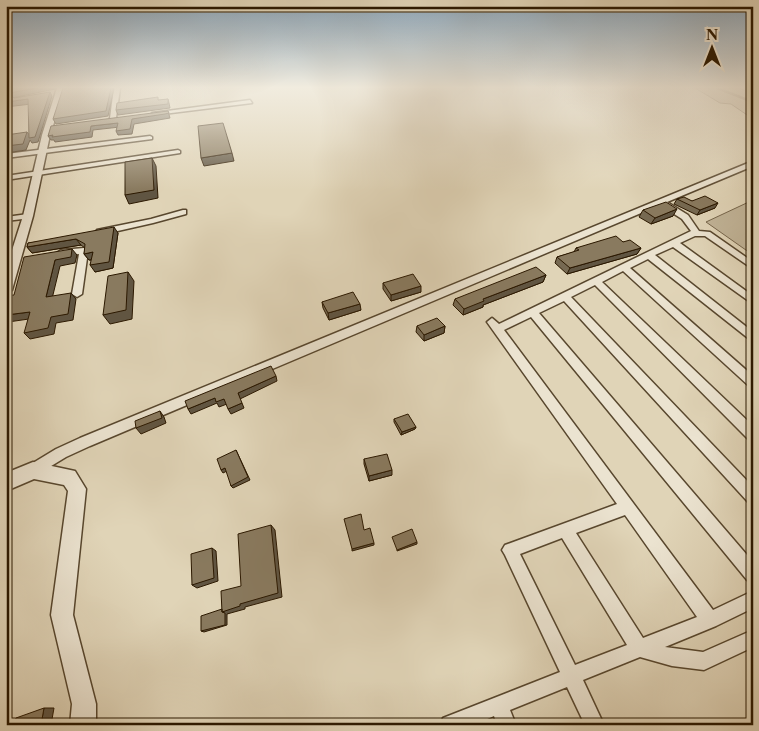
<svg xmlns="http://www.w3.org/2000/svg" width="759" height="731" font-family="'Libre Caslon Text',serif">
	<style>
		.green { fill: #c1b498; stroke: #76664c }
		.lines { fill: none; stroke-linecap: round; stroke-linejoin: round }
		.stream { stroke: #726249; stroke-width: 2.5 }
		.minor-casing { stroke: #58472e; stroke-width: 3 }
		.tertiary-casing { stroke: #58472e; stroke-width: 3 }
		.minor { fill: #ebe3d0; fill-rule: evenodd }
		.tertiary { fill: #ebe3d0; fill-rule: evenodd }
		.wall { fill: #766952; stroke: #2b1800 }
		.shaded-wall { fill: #605542; stroke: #2b1800 }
		.building { fill: #897a5f; stroke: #2b1800 }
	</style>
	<rect width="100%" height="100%" fill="#e0d4b7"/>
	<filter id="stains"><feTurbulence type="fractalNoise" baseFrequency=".004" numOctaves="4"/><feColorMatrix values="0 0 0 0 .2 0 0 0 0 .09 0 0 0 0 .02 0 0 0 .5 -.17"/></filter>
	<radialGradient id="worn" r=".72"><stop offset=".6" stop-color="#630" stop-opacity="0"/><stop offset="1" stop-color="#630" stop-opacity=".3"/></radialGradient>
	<path class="green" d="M695 88H739L753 94V119L731 104 720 103Z
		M753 200V255L706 222Z"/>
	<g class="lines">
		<path class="stream" d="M717 88 753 102"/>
		<defs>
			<path id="minor" d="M114 88H120L116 118 113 120 110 118Z
				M250 100 252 103 155 115 152 113Z
				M150 136 152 137V139L6 158V154Z
				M178 150 180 151V153L6 180V176Z
				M753 161V166L667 202 688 215 699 231 710 232 753 262V269L705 236H695L680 243 753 296V304L673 247 655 255 753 332V342L648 259 630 268 753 376V388L749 386 623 271 602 282 753 426V441L748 439 595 285 571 297 753 487V504L748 502 564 301 539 313 753 562V582L747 580 531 317 504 330 713 610 753 591V608L716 626 665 647 703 652 753 630V647L704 670 672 666 640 657 583 680 604 725H585L567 687 510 710 516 725H497L494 716 474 725H441L443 718 560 672 505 555 502 550 505 545 617 504 487 322 492 318 499 324 691 231 682 219 660 205 90 446 66 457 38 474 33 476 28 474 26 470 28 466 56 449 80 438ZM625 515 697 617 643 638 576 533ZM562 538 627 645 575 665 520 554Z
				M183 210H186V214L153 223 100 235 96 232 97 230 151 219Z
				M28 214 32 216 31 218 6 221V217Z
				M84 248 88 251 82 294 77 297 72 294 79 254 61 256 57 253 61 250Z"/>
			<path id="tertiary" d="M57 88H65L50 135 33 216 12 290 6 294V269L23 216 42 135Z
				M33 462 75 471 86 489 73 615 96 704V725H70L72 704 51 615 68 491 64 485 34 479 6 491V473Z"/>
		</defs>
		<use href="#minor" class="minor-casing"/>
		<use href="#tertiary" class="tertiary-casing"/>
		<use href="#minor" class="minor"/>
		<use href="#tertiary" class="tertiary"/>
	</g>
	<path class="wall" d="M677 199 692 201 715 208 697 215 674 204Z
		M643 210 673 216 651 224 639 217Z
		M118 233 113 268 95 272 91 260H89L84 254 85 248 81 245 32 253 27 247 28 243Z
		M623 242 641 248 637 254 567 274 555 263 557 257 574 252 576 248Z
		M546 275 543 282 483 305V307L463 315 453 305 455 299Z
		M383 283 421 292 391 301 383 289Z
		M322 302 361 310 329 320 323 308Z
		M417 326H445L444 333 424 341 416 332Z
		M394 419 416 427 415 429 401 435 394 422Z
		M364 459 392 475 369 481 364 464Z"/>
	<path class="shaded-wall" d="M36 88H56L55 89 12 98 9 93Z
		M111 88H114L108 116 56 124 53 119Z
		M50 92 52 96 38 142 32 143 30 140 26 150 6 153V146L27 132 31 137Z
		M28 99 31 104 6 107V102Z
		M168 99 169 103 170 108 118 115 116 110Z
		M168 111 170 118 134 124 132 134 118 135 116 131 132 119Z
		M118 123 120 127 93 130 92 137 55 142 54 140H51L48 136 91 126Z
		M232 153 234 161 204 166 201 158Z
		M152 158 156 166 158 198 129 204 125 195Z
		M718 203 715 208 697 215 700 210Z
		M677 209 673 216 651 224 655 218Z
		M114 227 118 233 113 268 95 272 90 265Z
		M76 239 81 245 32 253 27 247Z
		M641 248 637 254 567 274 570 268Z
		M72 249 77 255 75 263 60 266 51 303 46 297 55 260Z
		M93 252 97 259 89 260 84 254Z
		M128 272 134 281 132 319 110 324 103 315Z
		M546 275 543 282 483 305V307L463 315 464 309 483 299Z
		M421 286V292L391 301V295Z
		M71 293 76 299 73 320 56 323 54 334 30 339 24 333 51 317Z
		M360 304 361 310 329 320 328 313Z
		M30 312 36 318 8 322 6 320V315Z
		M445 326 444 333 424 341V335Z
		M276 376 277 381 240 399 238 393Z
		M215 398 224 399 227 404 219 407 217 403 191 414 188 409Z
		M242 403 244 408 231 414 228 409Z
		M160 411 164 417 166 423 141 434 136 428Z
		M416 427 415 429 401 435 402 432Z
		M236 450 250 480 233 488 231 486Z
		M225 468 227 471 223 473 221 470Z
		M392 470V475L369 481V476Z
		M271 525 275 530 282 597 245 607V609L227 614V625L204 632 201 631 222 612 240 604Z
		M417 542V544L397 551V550Z
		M374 543V545L352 551V549Z
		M212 548 216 551 218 581 197 588 192 585Z
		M44 708H54L51 725H41Z"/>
	<path class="building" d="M6 88H36L9 93 14 98 50 92 35 137 29 138 28 99 6 102Z
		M63 88H111L106 111 53 119Z
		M158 97V100L168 99V104L116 110 117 103Z
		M168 111 169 113 165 114 132 119 130 129 116 131 118 123 91 126 90 132 52 137 53 135 48 136 51 126Z
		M223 123 232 153 201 158 198 126Z
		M27 132 23 144 6 146V135Z
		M152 158 154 190 125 195V162Z
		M705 196 718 203 700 210 677 199 684 197 692 201Z
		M666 202 677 209 655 218 643 210Z
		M114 227 109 262 90 265 93 252 84 254 85 244 76 239 27 247 28 243Z
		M616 236 623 242 630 240 641 248 570 268 557 257 579 250 576 248Z
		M72 249 71 257 55 260 46 297 71 293 68 314 51 317 48 328 24 333 30 312 6 315V303L8 296 14 295 24 257Z
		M536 267 546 275 483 299 484 301 464 309 455 299Z
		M128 272 126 310 103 315 108 276Z
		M413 274 421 286 391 295 383 283Z
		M353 292 360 304 328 313 322 302Z
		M437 318 445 326 424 335 417 326Z
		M271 366 276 376 238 393 242 403 228 409 224 399 216 402 215 398 188 409 185 401Z
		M160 411 162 418 136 428 135 421Z
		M408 414 416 427 402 432 394 419Z
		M236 450 248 477 231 486 225 468 221 470 217 459Z
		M387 454 392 470 369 476 364 459Z
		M361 514 364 530 370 528 374 543 352 549 344 519Z
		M271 525 278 593 240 604V606L222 612 221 591 241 586 238 534Z
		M412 529 417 542 397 550 392 537Z
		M212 548 214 578 192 585 191 554Z
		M222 609V612L225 613V625L201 631V616Z
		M44 708 41 725H14L16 718Z"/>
	<linearGradient id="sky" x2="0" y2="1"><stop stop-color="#8ca7bc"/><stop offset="0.46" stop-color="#f1ecdf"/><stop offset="1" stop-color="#f1ecdf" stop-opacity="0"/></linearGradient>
	<rect width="759" height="190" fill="url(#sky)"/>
	<rect width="759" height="731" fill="none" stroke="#e0d4b7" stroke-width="25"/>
	<rect x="8" y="8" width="744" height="716" fill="none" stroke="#2b1800" stroke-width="2.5"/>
	<rect x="12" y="12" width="734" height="706" fill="none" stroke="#2b1800"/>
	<g transform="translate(712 48)" stroke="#ebe3d0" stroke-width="4" paint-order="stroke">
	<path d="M0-4L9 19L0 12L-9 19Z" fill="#2b1800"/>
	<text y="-8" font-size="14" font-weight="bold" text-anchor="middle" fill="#2b1800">N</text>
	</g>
	<rect width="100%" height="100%" filter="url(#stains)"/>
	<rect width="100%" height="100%" fill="url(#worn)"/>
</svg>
